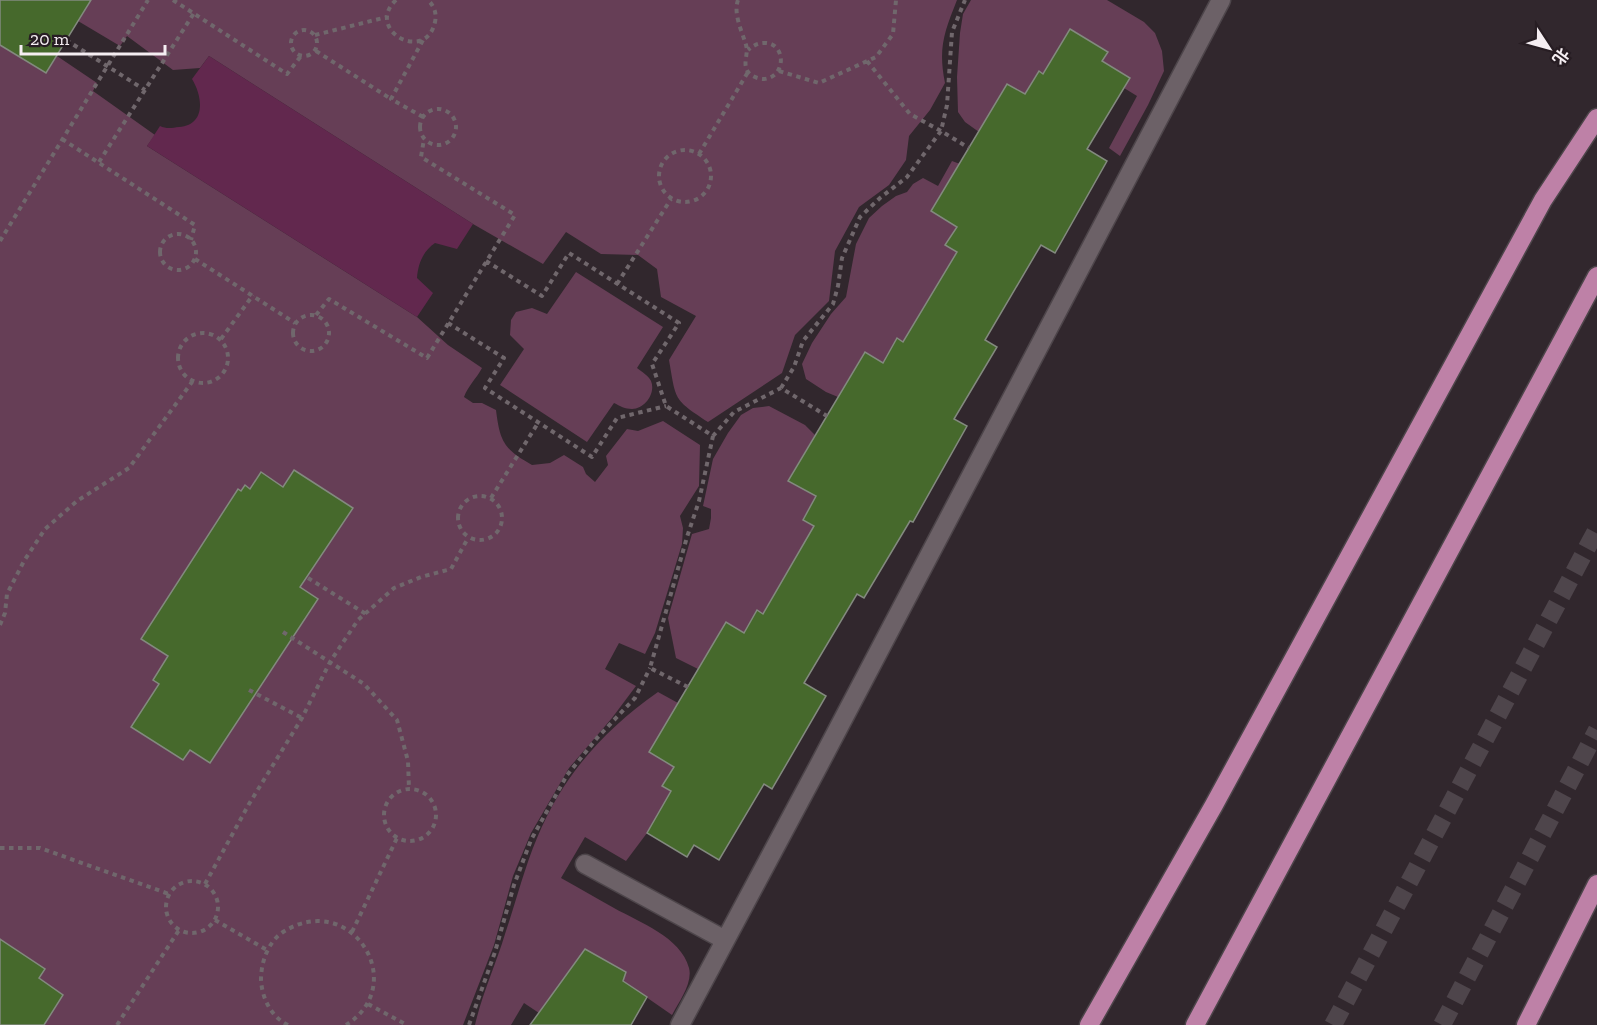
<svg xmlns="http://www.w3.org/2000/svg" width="1597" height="1025" font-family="'Zilla Slab','Noto Sans SC',serif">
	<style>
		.green { fill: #663e56 }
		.water { fill: #62284e }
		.building { fill: #46692c; stroke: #838a7f; stroke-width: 1.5 }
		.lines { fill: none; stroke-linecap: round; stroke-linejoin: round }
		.major-tunnel { stroke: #4e454b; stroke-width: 18; stroke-dasharray: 18 9; stroke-linecap: butt }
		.minor-casing { stroke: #4d454a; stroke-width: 21 }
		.major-casing { stroke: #4d454a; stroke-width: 21 }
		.path { stroke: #70676c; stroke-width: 4; stroke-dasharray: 4.5 4.5; stroke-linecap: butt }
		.minor { stroke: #6c6167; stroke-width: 18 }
		.major { stroke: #be81a7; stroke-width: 18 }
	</style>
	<rect width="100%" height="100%" fill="#31272d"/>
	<path class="green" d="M77 0H957C944 33 938 48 945 83L930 110 909 136 906 160 889 185 859 207 835 251 829 301 795 335 782 373 708 422C673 399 676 400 669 360L696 316 661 297 657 269 638 255 601 254 566 232 543 264 473 224 209 56 200 68 173 70 127 36 120 46 78 21 87 7Z
		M971 0H1107L1144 22 1155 33 1162 51 1164 71 1148 105 1120 156 1109 148 1137 96 1124 88 1130 78 1102 61 1107 51 1070 29 1043 74 1039 71 1025 94 1007 84 979 132 965 122 958 112 957 77 960 33 963 14Z
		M0 45 46 73 57 56 97 83 93 91 155 135 147 146 417 317 448 345 482 368C476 379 468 386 464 397L473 403H482L496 410C500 442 504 449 532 465L550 463 564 455 583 467 586 474 595 482 608 465 606 456 627 429 638 431 663 421 700 445 699 486 680 516 683 528 682 544 655 633 645 654 619 643 605 669 636 686 612 718 569 768 531 833 513 876 494 945 463 1025H34L45 1022 63 995 39 978 45 969 5 942 0 950Z
		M952 161 960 164 957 227 946 245 957 252 903 342 897 339 883 363 864 353 838 397 826 392 806 379 802 364 812 343 831 314 846 297 856 244 869 218 882 206 896 196 907 192 913 184 923 178 938 186Z
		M576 272 663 327 637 368C642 372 649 376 651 381 656 393 645 409 632 409 625 409 620 406 614 403L587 442 500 385 524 349 510 335 511 320 516 312 532 308 547 314Z
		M769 406 805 425 815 435 788 480 816 496 803 519 814 526 763 614 757 611 744 633 726 622 698 669 676 658 668 618 692 534 709 529 711 518V509L703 506 713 459 728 433 741 415 753 408Z
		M658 692 678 703 674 767 662 786 671 791 647 833 626 861 585 837 561 878C579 888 596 898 614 908 639 922 681 937 689 968 693 983 679 1002 672 1015L623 981 626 972 585 950 542 1015 524 1003 511 1025H475C482 994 496 964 505 934 516 902 524 869 537 838 563 775 604 730 658 692Z"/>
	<path class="water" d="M209 56 473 224 457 249 435 243C423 251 418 264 417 278L433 293 417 317 147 146 160 126C166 129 172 128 179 127 206 125 203 97 192 79Z"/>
	<path class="building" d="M0 0H91L46 73 0 45Z
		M1070 29 1108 52 1102 61 1130 78 1087 149 1107 161 1055 253 1041 245 985 340 997 347 954 419 967 426 913 522 910 521 864 598 857 594 804 683 826 696 772 789 764 784 719 860 694 845 687 857 647 833 671 791 662 786 674 767 649 752 726 622 744 633 757 610 763 614 814 526 803 520 816 496 788 481 865 352 883 363 897 338 903 342 957 252 945 245 957 227 931 211 1007 84 1025 94 1039 71 1043 74Z
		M294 470 353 508 300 587 318 599 210 763 190 750 183 760 131 727 159 684 153 680 168 656 141 639 238 489 241 491 245 485 250 489 261 472 283 487Z
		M0 939 45 969 39 978 63 995 44 1025H0Z
		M585 949 626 972 623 981 647 997 631 1025H530Z"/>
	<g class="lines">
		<path class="major-tunnel" d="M1333 1025 1597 529
			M1442 1025 1597 730"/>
		<defs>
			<path id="minor" d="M585 864 725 940
				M680 1025 819 765 1221 0"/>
			<path id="major" d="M1089 1025 1214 805 1543 200 1597 118
				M1195 1025 1597 276
				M1526 1025 1597 884"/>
		</defs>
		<use href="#minor" class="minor-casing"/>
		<use href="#major" class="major-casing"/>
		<path class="path" d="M173 0 287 74 301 56
			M396 0C364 30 426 64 435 22 437 13 434 6 428 0
			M738 0C733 14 742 31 746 45 749 54 742 63 748 72 752 77 759 79 764 79 787 77 786 42 764 43 757 43 753 46 748 50
			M291 43a13 13 0 1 1 26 0a13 13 0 1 1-26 0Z
			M315 35 387 17
			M66 40 145 90
			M316 51 391 99
			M867 61 910 114 941 131 947 105 952 32 965 0
			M779 71 819 83 876 57 893 34 896 0
			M420 127a18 18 0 1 1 36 0a18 18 0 1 1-36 0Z
			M423 117 391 99 423 40
			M62 139 195 225 191 240
			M659 176a26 26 0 1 1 52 0a26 26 0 1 1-52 0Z
			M699 154 748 72
			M99 162 194 13
			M160 252a18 18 0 1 1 36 0a18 18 0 1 1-36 0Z
			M0 241 148 0
			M195 259 295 323
			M486 261 542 296 569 253 679 323 652 364 666 406 713 436 734 412 781 388 827 416
			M617 284 671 199
			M293 333a18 18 0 1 1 36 0a18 18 0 1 1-36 0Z
			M316 315 329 299 427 358 515 215 421 157 424 139
			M448 323 504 358 485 388 592 457 617 418 666 406
			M178 358a25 25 0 1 1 50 0a25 25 0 1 1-50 0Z
			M221 339 253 295
			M781 388 794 367 803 341 833 304 838 286 842 258 860 217 880 198 907 177 941 131 969 148
			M458 518a22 22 0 1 1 44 0a22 22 0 1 1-44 0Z
			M491 498 538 423
			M308 578 366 614
			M0 625 5 613 7 594 24 561 45 529 77 501 129 468 192 382
			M283 632 364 684 397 720 408 761 409 789
			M688 687 650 668 687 537 699 501 713 436
			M249 690 302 718
			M384 815a26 26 0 1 1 52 0a26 26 0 1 1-52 0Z
			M0 848H40L169 894
			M166 907a26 26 0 1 1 52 0a26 26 0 1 1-52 0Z
			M205 884 249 804 302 718 330 662 358 620 394 588 421 577 451 569 468 538
			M215 920 267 950
			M352 932 397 838
			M368 1004 407 1025
			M117 1025 179 930
			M288 1025C271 1017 262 998 261 980 261 962 268 942 283 932 351 889 411 984 346 1025
			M469 1025 495 952 514 885 531 840 567 775 597 738 635 698 650 668"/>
		<use href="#minor" class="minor"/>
		<use href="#major" class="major"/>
	</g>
	<g transform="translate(1549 48) rotate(126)" stroke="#271d23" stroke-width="4.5" paint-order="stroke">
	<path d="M0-4.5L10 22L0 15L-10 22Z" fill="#f5eef2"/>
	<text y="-9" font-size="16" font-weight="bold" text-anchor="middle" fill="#f5eef2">北</text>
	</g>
	<path d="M21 45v9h144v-9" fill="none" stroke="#f5eef2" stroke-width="3"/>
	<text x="30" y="45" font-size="18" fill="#f5eef2" stroke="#271d23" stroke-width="4.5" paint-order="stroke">20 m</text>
</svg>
